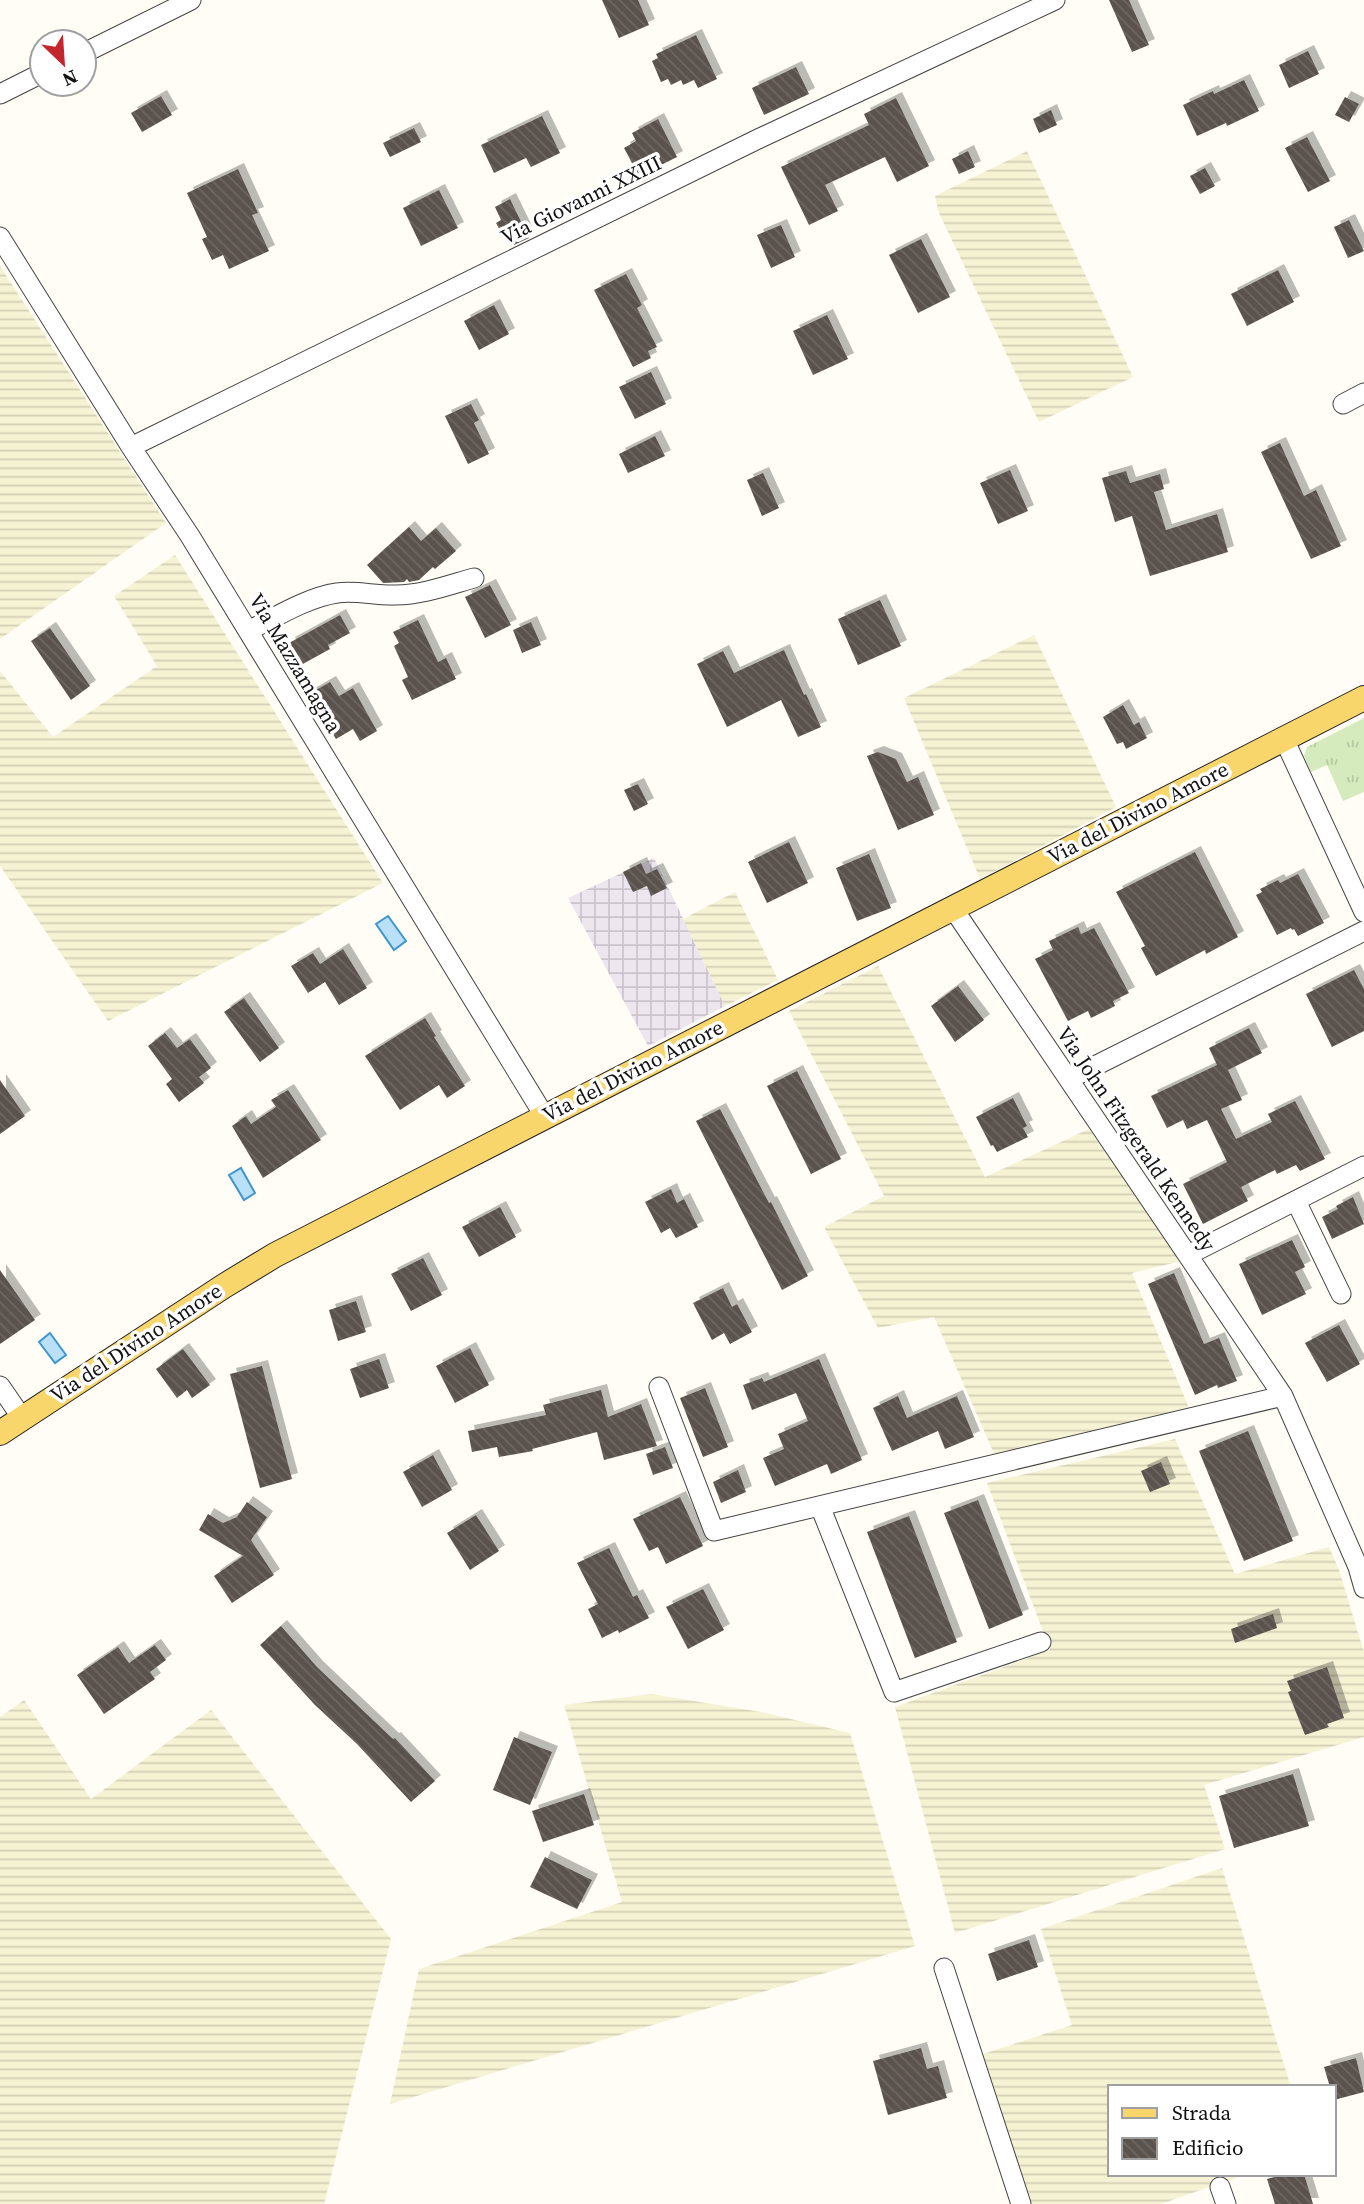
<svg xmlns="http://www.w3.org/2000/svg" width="1364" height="2204" font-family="'Source Serif 4',serif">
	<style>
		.industrial { fill: url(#industrial-grid) }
		.farmland { fill: url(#farmland-rules) }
		.grass { fill: url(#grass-tufts) }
		.water { fill: #b9e0f7; stroke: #3f96cf; stroke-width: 2 }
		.building { fill: url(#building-back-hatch); filter: url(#shadow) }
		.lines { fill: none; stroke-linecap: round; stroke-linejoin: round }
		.minor-casing { stroke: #444; stroke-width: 21 }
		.major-casing { stroke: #222; stroke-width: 26 }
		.minor { stroke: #fff; stroke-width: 19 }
		.major { stroke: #f9d66b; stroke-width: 24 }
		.labels { text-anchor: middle; stroke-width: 7; stroke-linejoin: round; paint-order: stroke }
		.street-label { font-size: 21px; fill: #111; stroke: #fff }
	</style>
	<defs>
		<pattern id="industrial-grid" width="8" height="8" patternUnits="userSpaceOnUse" patternTransform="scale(1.75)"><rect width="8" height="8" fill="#eee6ef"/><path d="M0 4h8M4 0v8" fill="none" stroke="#cbc4cc"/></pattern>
		<pattern id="farmland-rules" width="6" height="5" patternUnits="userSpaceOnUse" patternTransform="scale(1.75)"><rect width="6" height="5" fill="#f6f3d4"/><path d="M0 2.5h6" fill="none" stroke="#d2cfb5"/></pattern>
		<pattern id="grass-tufts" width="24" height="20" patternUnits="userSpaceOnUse" patternTransform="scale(1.75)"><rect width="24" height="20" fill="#d5ebbd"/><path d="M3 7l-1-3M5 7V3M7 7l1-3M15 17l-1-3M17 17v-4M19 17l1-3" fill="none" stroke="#b6c8a1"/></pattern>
		<pattern id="building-back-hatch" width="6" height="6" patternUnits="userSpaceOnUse" patternTransform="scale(1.75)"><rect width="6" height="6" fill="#5a524d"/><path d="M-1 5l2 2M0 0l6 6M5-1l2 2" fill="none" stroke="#6d6662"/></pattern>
		<filter id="shadow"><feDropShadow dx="6" dy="-6" stdDeviation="0" flood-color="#0004"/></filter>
	</defs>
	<rect width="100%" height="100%" fill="#fffdf5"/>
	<path class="industrial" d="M654 858 725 1006 648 1046 568 898Z"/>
	<path class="farmland" d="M1027 151 1133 377 1039 422 938 211 935 196Z
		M0 266 166 523 0 639Z
		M175 555 383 883 108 1021 0 866V671L53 737 157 666 114 596Z
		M1034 635 1116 807 980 879 904 698Z
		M735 892 778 980 725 1006 683 919Z
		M878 966 985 1177 1089 1129 1180 1259 1177 1262 1132 1273 1189 1408 996 1458 934 1317 878 1328 824 1227 884 1196 789 1011Z
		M1175 1439 1235 1574 1329 1547 1339 1570 1364 1652V1737L1204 1785 1225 1849 955 1933 895 1707 1050 1650 987 1483Z
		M651 1694 761 1712 850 1733 915 1946 390 2104 419 1969 622 1902 564 1705Z
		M24 1700 91 1799 211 1710 391 1939 324 2204H0V1717Z
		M1222 1868 1291 2087H1110V2174H1246L1161 2204H1023L977 2056 1072 2025 1041 1929Z"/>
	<path class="grass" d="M1364 718V792L1343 801 1327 765 1311 772 1304 756 1307 747Z"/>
	<path class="water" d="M388 916 406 941 394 950 376 924Z
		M241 1168 255 1193 244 1200 229 1175Z
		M50 1333 66 1355 55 1363 39 1342Z"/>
	<path class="building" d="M602 0H638L649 25 619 38Z
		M1109 0H1129L1149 45 1132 52Z
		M696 35 717 79 698 88 694 80 683 85 681 80 671 85 668 79 661 82 652 61 658 58 656 54Z
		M1308 51 1319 74 1289 88 1279 65Z
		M796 67 809 94 764 115 752 88Z
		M1244 80 1259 111 1227 126 1226 123 1197 136 1183 105 1213 91 1214 94Z
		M161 96 172 115 142 132 131 113Z
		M1345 97 1359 104 1349 122 1335 115Z
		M896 98 929 166 897 182 885 157 825 185 838 211 809 225 781 167 869 125 864 114Z
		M1051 110 1057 125 1039 133 1033 119Z
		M542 116 560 153 531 167 526 158 494 173 481 145Z
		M658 119 677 157 655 168 658 174 642 182 624 148 636 141 632 133Z
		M414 128 421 142 390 157 383 143Z
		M1307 137 1330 181 1308 192 1285 148Z
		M968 151 975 167 959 174 952 159Z
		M1205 168 1215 186 1200 194 1190 176Z
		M238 169 258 213 252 215 269 251 229 269 223 255 212 260 202 239 207 237 187 193Z
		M439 190 458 228 421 246 403 208Z
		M510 199 529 238 514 245 509 235 504 238 496 223 501 220 495 207Z
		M1349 220 1364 251 1348 258 1334 227Z
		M781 225 795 257 771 268 757 235Z
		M921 239 950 297 918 313 889 255Z
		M1278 270 1294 302 1247 326 1231 294Z
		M626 274 642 305 637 308 657 347 648 351 651 358 633 367 594 290Z
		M494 305 509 334 479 350 464 321Z
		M827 315 848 359 813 375 793 331Z
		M651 372 666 404 635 419 619 387Z
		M471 404 479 420 474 423 489 454 468 464 445 416Z
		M655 436 665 456 628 473 619 454Z
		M1280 443 1304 496 1316 490 1341 546 1311 559 1261 452Z
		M1010 470 1028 511 998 524 980 483Z
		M1126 471 1130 483 1160 474 1164 489 1154 492 1166 530 1217 514 1228 552 1150 576 1132 516 1115 522 1102 478Z
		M763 473 779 508 762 516 747 480Z
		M409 527 421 541 436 528 456 551 435 569 433 567 419 580 409 582 407 579 404 582 383 583 367 565Z
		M490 585 511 625 485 638 465 597Z
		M880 600 901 646 858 665 838 619Z
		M340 615 350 633 328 645 330 649 301 665 289 643Z
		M418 620 438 662 446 658 456 679 412 700 402 680 408 677 394 646 399 643 393 632Z
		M531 622 541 645 522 653 513 630Z
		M50 628 90 686 71 700 31 641Z
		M784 650 804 695 806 694 821 727 798 737 781 700 727 727 697 664 723 651 734 673Z
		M330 682 339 696 353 688 377 731 360 741 353 729 336 739 309 694Z
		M1123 705 1134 725 1139 722 1147 738 1126 749 1123 742 1117 744 1103 717Z
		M878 752 896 759 907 782 918 777 934 815 898 830 867 756Z
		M638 784 648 804 634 811 624 790Z
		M789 842 808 883 767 903 748 862Z
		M1195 852 1238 937 1206 954 1205 950 1156 976 1141 948 1145 946 1116 892Z
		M869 854 891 908 857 921 836 868Z
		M641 863 646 874 657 869 667 888 651 896 647 886 633 892 623 872Z
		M1298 874 1324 923 1298 936 1294 929 1292 930 1291 928 1277 935 1256 895 1262 892 1260 889 1278 880 1280 883Z
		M1078 927 1081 934 1094 928 1129 993 1113 1001 1115 1006 1091 1018 1088 1011 1068 1021 1035 959 1053 950 1049 941Z
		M343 949 367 988 339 1005 325 982 308 993 291 966 313 953 320 964Z
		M1354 970 1364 989V1031L1332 1047 1306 994Z
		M958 986 984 1020 955 1042 931 1006Z
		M244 998 279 1048 260 1062 224 1012Z
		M425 1018 436 1036 434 1037 465 1086 447 1098 439 1085 400 1110 365 1056Z
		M1249 1028 1262 1053 1228 1070 1242 1100 1221 1109 1236 1139 1272 1122 1268 1114 1295 1101 1325 1159 1300 1171 1296 1165 1277 1174 1275 1170 1241 1187 1248 1201 1203 1224 1183 1184 1227 1162 1207 1120 1187 1129 1183 1120 1167 1128 1151 1096 1217 1065 1209 1048Z
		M165 1033 177 1048 190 1039 211 1068 199 1077 204 1083 179 1102 166 1084 172 1079 148 1046Z
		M797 1071 841 1159 811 1174 767 1086Z
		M0 1080 25 1116 0 1134Z
		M288 1090 321 1140 263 1178 232 1126 246 1116 251 1124 276 1107 271 1100Z
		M1013 1098 1027 1126 1023 1128 1028 1137 997 1152 993 1145 991 1146 976 1117Z
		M720 1109 769 1203 771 1202 808 1276 782 1290 696 1121Z
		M671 1189 677 1203 684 1199 698 1227 676 1238 670 1228 661 1233 645 1202Z
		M1353 1197 1364 1224 1332 1239 1322 1217 1338 1209 1336 1206Z
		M500 1207 516 1237 479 1257 462 1227Z
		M1292 1240 1305 1267 1295 1272 1306 1294 1262 1315 1239 1264Z
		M423 1258 442 1295 411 1311 391 1274Z
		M0 1270 35 1320 0 1344Z
		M1174 1273 1204 1344 1219 1338 1237 1381 1218 1388 1217 1385 1195 1395 1148 1284Z
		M723 1288 732 1307 737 1304 752 1332 730 1344 724 1333 712 1340 693 1303Z
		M356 1301 366 1332 338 1341 329 1310Z
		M1339 1325 1360 1364 1327 1382 1305 1343Z
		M470 1348 489 1385 455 1403 436 1366Z
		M183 1349 210 1385 192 1398 187 1390 177 1398 156 1369Z
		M379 1359 389 1388 360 1398 350 1369Z
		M819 1359 862 1460 831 1474 827 1464 775 1486 763 1458 784 1449 778 1434 808 1421 796 1393 752 1410 743 1385 762 1378 764 1382Z
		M262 1366 292 1479 260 1488 230 1374Z
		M705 1388 728 1447 703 1457 680 1398Z
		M601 1390 608 1417 641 1404 657 1446 604 1460 597 1432 532 1449 533 1451 499 1457 497 1447 472 1452 468 1431 546 1415 543 1405Z
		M898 1396 907 1418 957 1396 974 1437 945 1449 938 1431 892 1451 873 1408Z
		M1248 1431 1293 1541 1244 1561 1199 1451Z
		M665 1447 673 1468 653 1475 646 1454Z
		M433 1455 452 1490 422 1507 403 1472Z
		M1161 1462 1170 1484 1150 1492 1141 1471Z
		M738 1470 746 1492 721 1503 713 1482Z
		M680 1497 703 1546 666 1564 658 1547 649 1551 633 1519Z
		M978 1500 1023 1615 989 1629 944 1513Z
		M247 1502 267 1517 251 1540 274 1575 232 1603 214 1576 243 1556 199 1530 208 1514 223 1523 237 1517Z
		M476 1515 499 1551 470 1570 447 1533Z
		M909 1516 957 1642 915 1658 867 1532Z
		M609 1548 633 1597 637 1595 649 1618 619 1633 618 1630 602 1638 588 1609 598 1604 577 1563Z
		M703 1589 724 1630 688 1649 666 1607Z
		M1273 1614 1277 1628 1235 1643 1231 1629Z
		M281 1626 317 1667 393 1739 395 1738 435 1781 411 1802 357 1744 315 1705 260 1645Z
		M155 1645 166 1660 150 1672 155 1679 104 1714 77 1675 118 1647 129 1663Z
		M1327 1667 1344 1718 1327 1724 1329 1727 1305 1735 1288 1692 1291 1691 1287 1681Z
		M514 1737 552 1752 530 1805 493 1790Z
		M1293 1774 1309 1826 1234 1848 1219 1796Z
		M584 1794 594 1825 543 1842 532 1811Z
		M545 1857 592 1880 577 1909 530 1887Z
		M1029 1940 1038 1967 997 1981 988 1954Z
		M921 2048 927 2069 938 2066 947 2098 888 2115 873 2061Z
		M1356 2058 1364 2092 1334 2100V2087H1330L1324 2067Z
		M1285 2174H1304L1313 2204H1275L1267 2179Z"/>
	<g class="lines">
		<defs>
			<path id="minor" d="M84 53 191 0
				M0 94 42 73
				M0 237 131 447 190 536 545 1117
				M1343 404 1364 393
				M131 447 758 139 1055 0
				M248 631C274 618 308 597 337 593 356 590 376 596 396 595 422 595 449 585 474 578
				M1284 739 1364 912
				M952 907 1283 1396 1358 1567 1364 1588
				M1069 1079 1364 931
				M1296 1201 1341 1294
				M1188 1255 1364 1166
				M0 1386 22 1418
				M659 1387 714 1531 1283 1396
				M820 1506 894 1692 1041 1642
				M944 1968 1021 2204
				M1220 2187 1226 2204"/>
			<path id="major" d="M0 1433 224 1286 275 1255 1364 698"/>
		</defs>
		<use href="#minor" class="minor-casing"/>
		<use href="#major" class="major-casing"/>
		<use href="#minor" class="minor"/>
		<use href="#major" class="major"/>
	</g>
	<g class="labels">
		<g class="street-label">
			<text transform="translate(581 200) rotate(-26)" y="7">Via Giovanni XXIII</text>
			<text transform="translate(295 663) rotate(59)" y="7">Via Mazzamagna</text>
			<text transform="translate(1138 813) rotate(-27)" y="7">Via del Divino Amore</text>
			<text transform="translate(633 1071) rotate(-27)" y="7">Via del Divino Amore</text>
			<text transform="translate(1136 1139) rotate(56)" y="7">Via John Fitzgerald Kennedy</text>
			<text transform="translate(136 1343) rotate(-33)" y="7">Via del Divino Amore</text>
		</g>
	</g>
	<rect x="1108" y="2085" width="228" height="91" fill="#ffffff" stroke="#a0a0a0" stroke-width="2"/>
	<rect x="1122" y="2108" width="35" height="10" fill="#f9d66b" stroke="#a0a0a0" stroke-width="2"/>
	<text x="1172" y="2120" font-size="21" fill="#111111">Strada</text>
	<rect x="1122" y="2138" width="35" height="21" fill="url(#building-back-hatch)" stroke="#a0a0a0" stroke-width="2"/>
	<text x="1172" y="2155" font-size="21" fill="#111111">Edificio</text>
	<g transform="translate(63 63) rotate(155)"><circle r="33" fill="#ffffff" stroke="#a0a0a0" stroke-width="2"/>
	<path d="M0-5L12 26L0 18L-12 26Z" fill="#c4262e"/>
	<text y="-10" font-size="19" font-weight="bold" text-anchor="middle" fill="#111111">N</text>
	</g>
</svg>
